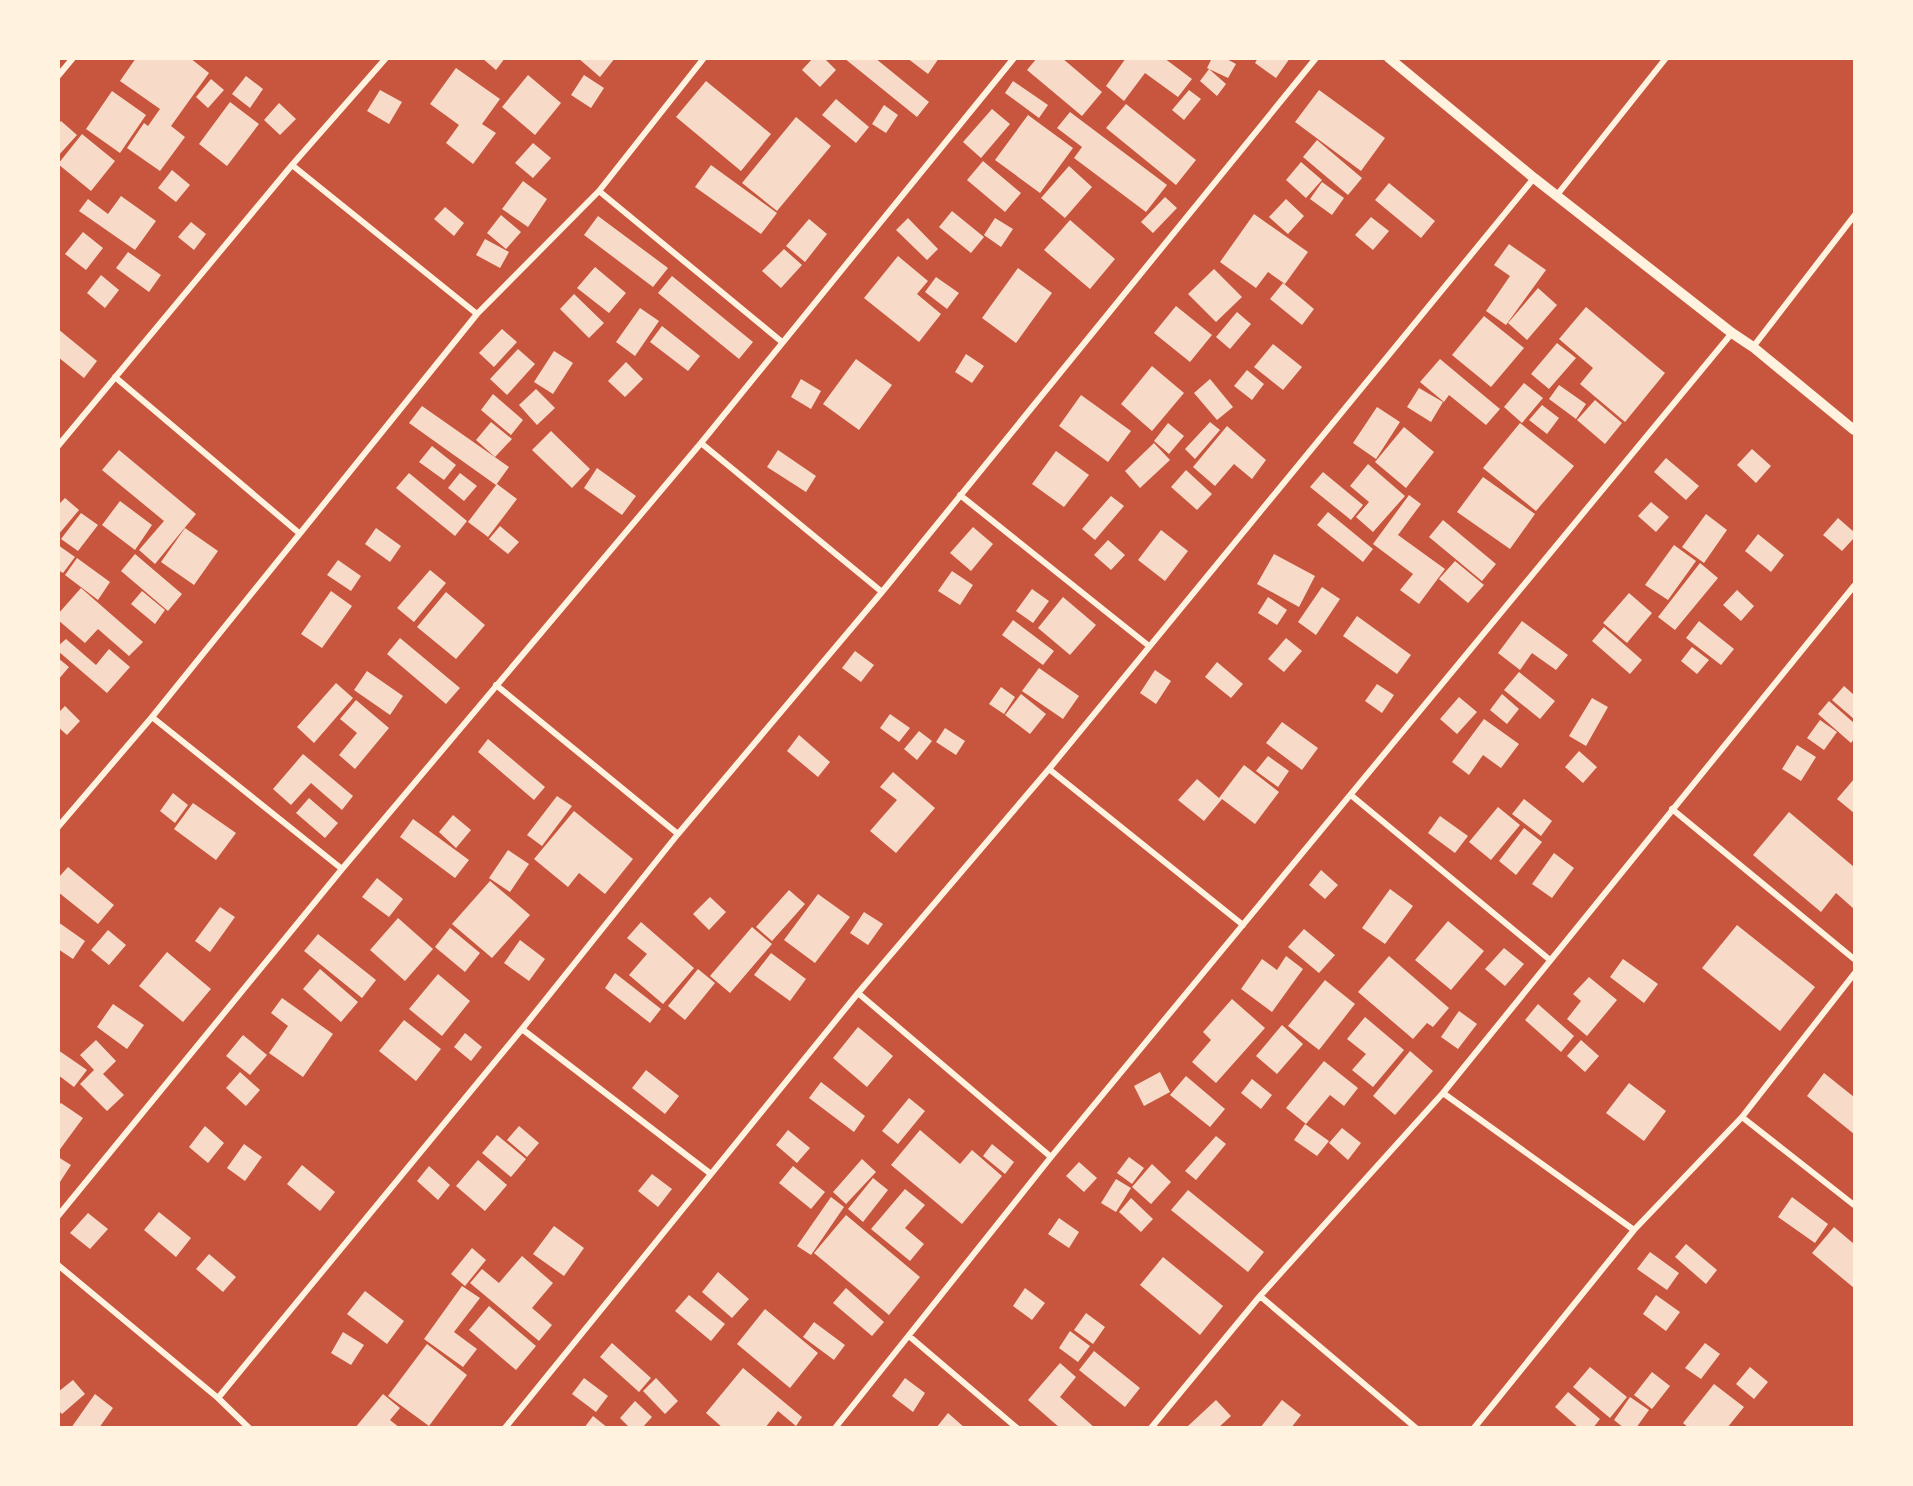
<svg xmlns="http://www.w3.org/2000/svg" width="1913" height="1486" font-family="'Nunito Sans',sans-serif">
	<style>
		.building { fill: #f7dbc8 }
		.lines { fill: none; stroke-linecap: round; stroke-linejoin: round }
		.minor { stroke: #fff3e0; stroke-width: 6 }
		.tertiary { stroke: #fff3e0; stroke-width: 10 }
	</style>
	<rect width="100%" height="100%" fill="#c8553d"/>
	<path class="building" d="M136 58H190L209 73 171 126 185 137 160 171 127 148 144 123 148 126 160 109 120 81Z
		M482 58H505L496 70Z
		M578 58H615L600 77Z
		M813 58H824L836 70 820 87 802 70Z
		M844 58H875L929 102 917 117Z
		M907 58H939L928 74Z
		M1037 58H1062L1102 92 1082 116 1027 70Z
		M1126 58H1164L1192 79 1178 97 1145 73 1124 101 1106 86Z
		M1212 58H1225L1236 64 1228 78 1209 69 1226 84 1217 96 1200 81 1209 69 1207 68Z
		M1258 58H1290L1276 78 1255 63Z
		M456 68 500 99 482 124 496 133 473 164 446 143 459 125 430 104Z
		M528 75 561 103 535 135 502 107Z
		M584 75 604 88 591 108 571 95Z
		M246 76 263 89 250 108 232 94Z
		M211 79 224 90 208 108 196 97Z
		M706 81 771 134 741 171 676 117Z
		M1013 81 1048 105 1039 118 1005 93Z
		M380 90 402 102 389 124 367 111Z
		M1189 90 1201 99 1184 120 1172 110Z
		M1319 90 1385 138 1361 171 1295 122Z
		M112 91 146 115 120 153 86 129Z
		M836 99 869 127 856 143 822 115Z
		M230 102 259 124 227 166 199 144Z
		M279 103 296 119 280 135 264 120Z
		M1126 104 1196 160 1176 185 1106 128Z
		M884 105 898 115 886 133 872 124Z
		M992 109 1010 124 981 158 963 142Z
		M1070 112 1167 185 1146 212 1074 158 1082 147 1057 128Z
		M1028 115 1073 148 1040 193 995 160Z
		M796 117 831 146 777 211 742 183Z
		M61 121 77 135 58 156V124Z
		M82 134 115 161 91 191 58 164Z
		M1317 140 1362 178 1348 195 1303 157Z
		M533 143 551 158 533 178 515 163Z
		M983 161 1021 193 1005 212 967 180Z
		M1301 162 1322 180 1306 198 1286 180Z
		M711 165 777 213 761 234 695 187Z
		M1069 166 1092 187 1065 218 1041 198Z
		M172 170 190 185 176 202 158 188Z
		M523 181 547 199 528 227 502 209Z
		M1322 182 1344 198 1332 215 1310 199Z
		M1389 183 1435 221 1421 238 1375 200Z
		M121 196 156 221 135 250 79 211 88 199 108 214Z
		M1165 197 1177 208 1153 233 1141 222Z
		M1286 199 1304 216 1288 234 1269 217Z
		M445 207 464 223 454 236 434 219Z
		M952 211 984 237 971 253 939 227Z
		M1254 214 1308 252 1285 284 1268 272 1256 288 1220 262Z
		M501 215 521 232 506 249 487 233Z
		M598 216 668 268 653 287 584 235Z
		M1371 217 1389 231 1373 250 1355 235Z
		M908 218 938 249 927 260 896 230Z
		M995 218 1013 229 1001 247 984 235Z
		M809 219 827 234 805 262 786 246Z
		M1070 220 1115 259 1090 289 1044 250Z
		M191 222 206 234 194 250 178 237Z
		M83 232 103 248 86 270 65 254Z
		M485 239 509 252 500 268 476 255Z
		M1509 244 1546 270 1506 325 1486 311 1510 276 1494 265Z
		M784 249 802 265 781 288 762 271Z
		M128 252 161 275 149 292 116 268Z
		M898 256 928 281 917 294 941 314 919 342 864 298Z
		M595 267 626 293 609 313 577 288Z
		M1018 268 1052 293 1016 343 982 318Z
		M1214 269 1242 297 1216 322 1188 294Z
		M101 275 119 290 105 308 87 293Z
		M672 276 753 342 739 359 658 293Z
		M936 277 959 293 947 309 925 292Z
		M1283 283 1314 309 1302 325 1270 299Z
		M1538 288 1557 305 1527 340 1508 323Z
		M574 294 604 323 589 338 560 309Z
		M1176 306 1212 335 1190 362 1154 333Z
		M1586 307 1665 373 1625 422 1580 384 1593 368 1559 339Z
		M640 308 659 321 635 356 616 342Z
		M1237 312 1251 324 1230 349 1216 337Z
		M1484 316 1524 348 1491 387 1452 355Z
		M662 326 700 356 688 371 650 342Z
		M58 329 97 361 84 378 58 357Z
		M502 329 517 342 494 367 479 353Z
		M1557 343 1576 358 1549 389 1531 374Z
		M1273 344 1302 367 1283 390 1254 367Z
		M518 349 535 364 507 395 490 379Z
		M554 351 573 363 553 394 534 382Z
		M966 354 984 366 972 383 955 372Z
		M856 359 892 385 859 430 823 404Z
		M1440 359 1500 409 1486 425 1449 395 1444 402 1420 382Z
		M626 362 643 379 625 397 608 381Z
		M1152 366 1184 393 1152 431 1121 404Z
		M1247 370 1264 384 1252 400 1234 386Z
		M801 379 821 391 811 409 791 397Z
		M1210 379 1233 407 1217 420 1194 393Z
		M1524 383 1543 398 1522 423 1504 407Z
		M1559 385 1586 404 1576 419 1549 399Z
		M1419 388 1443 402 1431 422 1407 407Z
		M536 389 555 408 537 425 519 405Z
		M493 394 523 420 511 435 481 410Z
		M1081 395 1131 431 1108 462 1059 426Z
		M1595 400 1622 423 1605 444 1577 420Z
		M1542 405 1559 418 1547 434 1529 420Z
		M422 406 509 467 496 485 409 423Z
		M1377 407 1400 422 1376 459 1353 443Z
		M491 422 512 439 495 457 476 440Z
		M1210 422 1220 430 1195 459 1185 449Z
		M1168 423 1184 436 1169 454 1154 441Z
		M1520 423 1574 466 1536 511 1483 468Z
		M1227 426 1266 460 1252 479 1234 464 1215 486 1193 467Z
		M1404 427 1434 452 1406 488 1375 462Z
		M551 431 590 469 572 488 532 450Z
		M1154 443 1170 460 1140 488 1125 471Z
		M432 446 456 465 444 480 419 462Z
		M1752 449 1771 466 1756 483 1737 465Z
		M119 450 196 514 155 564 139 550 164 521 102 470Z
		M778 450 816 476 806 492 767 467Z
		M1056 451 1089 475 1064 507 1032 484Z
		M1666 458 1699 486 1686 500 1654 472Z
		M1368 464 1405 496 1373 532 1356 517 1369 502 1350 486Z
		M597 468 636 496 622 515 584 488Z
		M1186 470 1212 494 1197 510 1171 487Z
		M1323 472 1363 505 1351 520 1310 487Z
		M409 473 467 521 455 536 396 488Z
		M460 473 477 486 464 501 448 488Z
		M1483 477 1535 514 1510 549 1457 512Z
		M497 484 517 499 488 537 468 522Z
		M1409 495 1421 504 1398 535 1445 569 1419 604 1400 590 1413 574 1373 544Z
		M1111 496 1124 506 1095 540 1082 529Z
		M65 498 79 510 58 535V505Z
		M120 501 152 525 135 550 102 525Z
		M1651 502 1669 517 1656 532 1638 516Z
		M1328 512 1373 549 1363 562 1317 525Z
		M81 513 98 525 78 551 61 539Z
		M1706 514 1727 530 1704 563 1682 547Z
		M1838 518 1854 532V538L1842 551 1823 535Z
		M1443 520 1496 564 1482 581 1429 537Z
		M500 526 519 542 508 554 489 539Z
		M973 527 993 544 971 571 950 553Z
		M185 528 218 551 194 585 161 562Z
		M376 528 401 546 390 562 365 544Z
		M1161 530 1188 551 1165 581 1138 560Z
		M1758 534 1784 555 1771 572 1745 551Z
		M1108 540 1125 555 1111 570 1094 555Z
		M58 545 75 557 63 573 58 570Z
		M1674 545 1696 561 1668 600 1645 585Z
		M135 554 182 594 168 611 121 571Z
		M1274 554 1315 576 1299 607 1257 584Z
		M77 558 110 582 98 600 65 575Z
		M338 560 361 576 351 591 327 575Z
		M1455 561 1484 585 1468 603 1439 579Z
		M1700 563 1718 578 1675 630 1658 617Z
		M430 570 446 583 414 622 397 608Z
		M952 571 973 585 960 605 938 591Z
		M1322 587 1340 599 1316 635 1298 622Z
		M81 588 143 642 129 656 98 629 85 643 58 620V614Z
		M1032 589 1049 601 1033 623 1016 611Z
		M1737 590 1754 606 1741 621 1723 605Z
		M142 591 165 610 155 624 131 604Z
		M331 591 352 606 322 648 301 634Z
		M446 592 485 625 456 659 417 627Z
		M1629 593 1652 613 1627 643 1603 623Z
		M1063 597 1096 625 1070 655 1038 628Z
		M1268 597 1287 610 1277 625 1258 613Z
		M1357 616 1411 655 1397 674 1343 636Z
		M1013 620 1054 651 1043 665 1002 635Z
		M1522 621 1568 655 1556 670 1532 653 1520 670 1498 653Z
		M1699 621 1734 649 1721 665 1686 638Z
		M1604 627 1642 660 1630 674 1592 641Z
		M400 638 460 688 446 704 387 654Z
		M1286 638 1302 651 1284 672 1268 659Z
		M66 639 96 665 109 649 130 667 107 693 58 651V646Z
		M1692 647 1709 660 1697 674 1681 661Z
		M855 651 874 665 861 682 842 668Z
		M58 658 69 667 58 680Z
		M1217 662 1243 684 1231 698 1205 677Z
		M1039 668 1079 696 1063 719 1022 691Z
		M1155 670 1171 681 1156 704 1140 693Z
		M367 671 403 696 390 715 354 690Z
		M1519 672 1555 701 1540 719 1504 690Z
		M336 683 353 698 314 743 297 727Z
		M1377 684 1394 695 1382 713 1365 701Z
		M1844 686 1854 695V719L1832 700Z
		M1001 687 1015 697 1004 714 989 704Z
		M1021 694 1046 714 1030 734 1005 715Z
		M1502 694 1519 709 1507 724 1490 710Z
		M1459 697 1477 712 1457 734 1440 719Z
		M1592 698 1608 707 1586 746 1569 736Z
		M356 700 389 728 355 769 339 755 357 733 340 719Z
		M1829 701 1854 723V739L1851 743 1818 714Z
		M65 706 80 721 67 735 58 727V713Z
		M890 714 910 728 899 742 880 728Z
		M1484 719 1519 744 1501 768 1483 755 1469 775 1452 762Z
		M1820 720 1837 732 1824 750 1807 738Z
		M1282 722 1318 748 1302 770 1266 743Z
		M945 728 965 741 956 755 936 742Z
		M919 731 932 741 917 760 904 749Z
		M799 735 830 762 818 777 787 751Z
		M488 739 545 787 534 800 478 752Z
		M1797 745 1816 757 1801 781 1782 769Z
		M1579 751 1597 767 1583 783 1565 767Z
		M303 754 353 796 342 810 311 783 291 805 273 789Z
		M1268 756 1289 771 1278 787 1256 771Z
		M1244 765 1279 792 1255 824 1222 799 1204 821 1178 800 1197 779 1219 798Z
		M893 772 935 808 896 853 870 831 897 800 880 787Z
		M1854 779V813L1837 799Z
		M173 793 188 805 175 823 160 811Z
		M557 796 572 806 542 846 527 835Z
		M309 798 338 823 325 838 296 813Z
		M1524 799 1552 821 1541 836 1512 814Z
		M193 803 236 833 216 860 174 829Z
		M1498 807 1520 825 1491 860 1469 842Z
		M574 811 633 859 605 894 579 873 568 887 534 859Z
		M1789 812 1854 867V909L1836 893 1821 912 1753 855Z
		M453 815 471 830 456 848 439 832Z
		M1440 816 1468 836 1455 853 1428 833Z
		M413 819 469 860 455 878 400 837Z
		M1524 828 1542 842 1516 875 1499 861Z
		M508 850 529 864 510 892 489 878Z
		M1554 853 1574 868 1552 898 1532 884Z
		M68 867 114 905 98 924 58 892V878Z
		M1321 870 1338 885 1325 899 1309 885Z
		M377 878 403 899 389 917 362 897Z
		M490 881 530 915 492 958 452 924Z
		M1390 889 1413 906 1385 944 1362 928Z
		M789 890 805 904 772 941 756 927Z
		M818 894 850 917 815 963 784 940Z
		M710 897 726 912 709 930 693 914Z
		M220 907 235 917 210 952 195 941Z
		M864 912 883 924 868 945 850 933Z
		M398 918 433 949 405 981 370 950Z
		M1448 921 1484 951 1451 990 1415 960Z
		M58 922 85 941 73 959 58 949Z
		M641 922 694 968 663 1004 629 975 647 954 627 938Z
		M1737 925 1815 987 1780 1031 1702 968Z
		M752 927 772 944 730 993 710 976Z
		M450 928 480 953 465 972 435 947Z
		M1304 929 1335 955 1319 973 1288 947Z
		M108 930 126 945 109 965 91 950Z
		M318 934 376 980 362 998 304 951Z
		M520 940 545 959 529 981 504 963Z
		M1504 948 1524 964 1505 986 1485 969Z
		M167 952 211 989 183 1022 139 986Z
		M771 953 806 979 790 1001 754 975Z
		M1286 956 1303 969 1272 1012 1241 989 1262 959 1277 970Z
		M1389 956 1449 1008 1433 1027 1427 1023 1413 1039 1358 992Z
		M1623 959 1658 984 1644 1003 1610 977Z
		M320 969 358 1002 341 1022 303 989Z
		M698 969 715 983 685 1020 668 1006Z
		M615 973 661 1009 650 1023 605 988Z
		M438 974 470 1001 442 1036 409 1009Z
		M1589 977 1617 1000 1587 1036 1567 1019 1581 1001 1573 994Z
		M1325 980 1355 1004 1319 1050 1288 1026Z
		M282 998 333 1034 303 1077 269 1053 288 1026 271 1013Z
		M1232 999 1265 1028 1216 1083 1192 1062 1211 1040 1203 1032Z
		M113 1004 144 1025 127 1049 97 1027Z
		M1538 1004 1574 1036 1561 1052 1525 1020Z
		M1459 1011 1477 1024 1458 1049 1441 1037Z
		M1365 1017 1404 1050 1373 1087 1352 1070 1366 1054 1347 1039Z
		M404 1020 441 1049 416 1081 379 1051Z
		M1282 1025 1303 1044 1277 1074 1256 1056Z
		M858 1027 893 1056 867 1087 833 1058Z
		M465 1033 482 1047 471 1061 454 1047Z
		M243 1035 267 1055 250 1075 226 1056Z
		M96 1040 116 1061 103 1074 124 1095 107 1111 80 1084 94 1070 80 1055Z
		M1581 1040 1599 1056 1585 1072 1567 1056Z
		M58 1050 87 1070 74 1087 58 1075Z
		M1410 1051 1433 1071 1395 1115 1373 1096Z
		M1324 1061 1358 1088 1344 1106 1330 1095 1306 1124 1286 1108Z
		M646 1070 679 1096 665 1114 632 1088Z
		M240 1072 260 1090 246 1106 226 1088Z
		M1160 1072 1170 1092 1144 1106 1134 1086Z
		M1824 1073 1854 1097V1134L1807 1096Z
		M1186 1076 1225 1109 1210 1127 1170 1095Z
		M1252 1079 1272 1095 1261 1109 1241 1093Z
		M821 1082 865 1116 854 1132 809 1098Z
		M1629 1083 1666 1111 1644 1141 1606 1113Z
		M909 1098 925 1111 898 1144 882 1131Z
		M61 1103 83 1118 58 1152V1106Z
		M1305 1124 1329 1141 1317 1156 1294 1140Z
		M205 1126 224 1143 208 1163 189 1147Z
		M519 1126 539 1143 527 1157 507 1140Z
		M1342 1128 1361 1143 1348 1160 1329 1143Z
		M788 1130 810 1148 797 1163 776 1145Z
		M920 1130 960 1164 972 1150 1002 1176 962 1224 891 1165Z
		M497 1135 526 1159 511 1177 482 1153Z
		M1216 1136 1226 1144 1196 1180 1185 1171Z
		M244 1144 262 1157 245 1181 227 1168Z
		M992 1144 1014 1162 1005 1174 983 1156Z
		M58 1157 71 1165 58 1185Z
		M1129 1157 1144 1168 1132 1184 1117 1173Z
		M862 1159 876 1172 846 1204 833 1192Z
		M478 1160 507 1185 485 1211 456 1186Z
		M1079 1162 1097 1178 1084 1192 1066 1176Z
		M1152 1164 1171 1182 1151 1204 1132 1187Z
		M302 1165 335 1192 320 1211 287 1184Z
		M429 1166 450 1185 438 1200 417 1181Z
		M793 1166 825 1192 811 1209 779 1183Z
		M652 1174 672 1189 658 1207 638 1191Z
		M873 1178 888 1190 863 1222 848 1209Z
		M1116 1179 1131 1188 1116 1212 1101 1203Z
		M905 1189 925 1205 905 1228 924 1244 910 1261 871 1229Z
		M1188 1190 1264 1252 1248 1272 1171 1210Z
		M831 1197 844 1207 811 1255 797 1246Z
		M1792 1197 1828 1224 1815 1243 1778 1217Z
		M1131 1198 1153 1219 1141 1232 1119 1212Z
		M159 1212 191 1238 176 1257 144 1230Z
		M88 1213 108 1229 90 1249 70 1233Z
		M846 1215 920 1277 889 1315 814 1253Z
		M1059 1218 1079 1232 1069 1248 1048 1234Z
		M554 1226 584 1248 564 1276 533 1254Z
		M1834 1227 1854 1244V1288L1812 1253Z
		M1686 1244 1717 1270 1706 1284 1675 1257Z
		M472 1248 486 1260 465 1286 451 1274Z
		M1650 1252 1679 1273 1667 1290 1637 1269Z
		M209 1254 236 1277 223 1292 196 1269Z
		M522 1256 553 1283 532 1308 552 1325 539 1341 470 1283 482 1269 499 1283Z
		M1163 1257 1223 1306 1200 1335 1140 1285Z
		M718 1272 749 1299 732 1318 702 1292Z
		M462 1286 480 1298 454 1332 477 1349 463 1367 424 1339Z
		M846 1288 884 1322 872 1336 833 1303Z
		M1025 1288 1045 1303 1032 1320 1013 1306Z
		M365 1291 404 1321 387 1344 347 1314Z
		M689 1295 725 1324 711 1341 675 1311Z
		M1656 1295 1680 1312 1666 1331 1643 1314Z
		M489 1306 536 1346 516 1370 469 1330Z
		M765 1309 818 1353 790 1388 737 1344Z
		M1086 1313 1105 1327 1093 1344 1074 1330Z
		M814 1322 845 1345 834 1360 803 1337Z
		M1070 1331 1090 1346 1078 1362 1059 1348Z
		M343 1332 364 1345 351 1365 331 1353Z
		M612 1343 651 1378 639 1392 600 1357Z
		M1705 1343 1720 1354 1701 1379 1685 1368Z
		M427 1344 467 1375 429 1426 388 1396Z
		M1094 1351 1140 1388 1125 1407 1079 1370Z
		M1060 1363 1076 1377 1060 1397 1095 1428H1060L1028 1400Z
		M1590 1367 1627 1397 1610 1418 1573 1387Z
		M1750 1367 1768 1382 1754 1399 1736 1384Z
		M743 1368 802 1417 796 1426 778 1411 765 1428H723L706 1413Z
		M1652 1372 1670 1386 1652 1409 1634 1395Z
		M584 1378 608 1396 596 1412 572 1394Z
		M656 1378 678 1401 665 1414 643 1391Z
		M905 1378 925 1393 913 1412 892 1396Z
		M73 1380 85 1394 62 1414 58 1410V1392Z
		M1714 1384 1744 1407 1727 1428H1689L1683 1423Z
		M1568 1392 1600 1419 1593 1428H1579L1555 1407Z
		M95 1394 113 1408 99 1428H71Z
		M383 1394 400 1408 390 1420 400 1428H355Z
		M1630 1397 1649 1410 1636 1428H1624L1614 1420Z
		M1216 1400 1231 1416 1218 1428H1190L1188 1426Z
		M1282 1400 1301 1415 1291 1428H1260Z
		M635 1401 652 1417 642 1428H630L620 1418Z
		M948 1413 965 1428H936Z
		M593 1416 608 1428H584Z"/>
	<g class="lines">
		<path class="minor" d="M58 76 73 58
			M292 165 477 314
			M599 191 782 342
			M1557 195 1666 58
			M1753 347 1854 216
			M115 377 299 533
			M701 443 882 592
			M58 446 292 165 386 58
			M960 495 1149 646
			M496 685 678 834
			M152 717 342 869
			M1049 769 1243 925
			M1352 796 1550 960
			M1672 809 1854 959
			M58 827 152 717 477 314 599 191 704 58
			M858 993 1051 1157
			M522 1029 711 1174
			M1443 1093 1634 1230
			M1742 1117 1854 1205
			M58 1216 342 869 701 443 1014 58
			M58 1265 218 1398 249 1428
			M1260 1296 1416 1428
			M909 1336 1017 1428
			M218 1398 522 1029 678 834 882 592 1316 58
			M505 1428 858 993 1049 769 1534 178
			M835 1428 1051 1157 1732 333
			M1151 1428 1260 1296 1443 1093 1854 586
			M1474 1428 1634 1230 1742 1117 1854 974"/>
		<path class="tertiary" d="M1389 58 1534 178 1732 333 1753 347 1854 430"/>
	</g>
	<rect width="1913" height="1486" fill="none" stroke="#fff3e0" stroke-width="120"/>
</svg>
